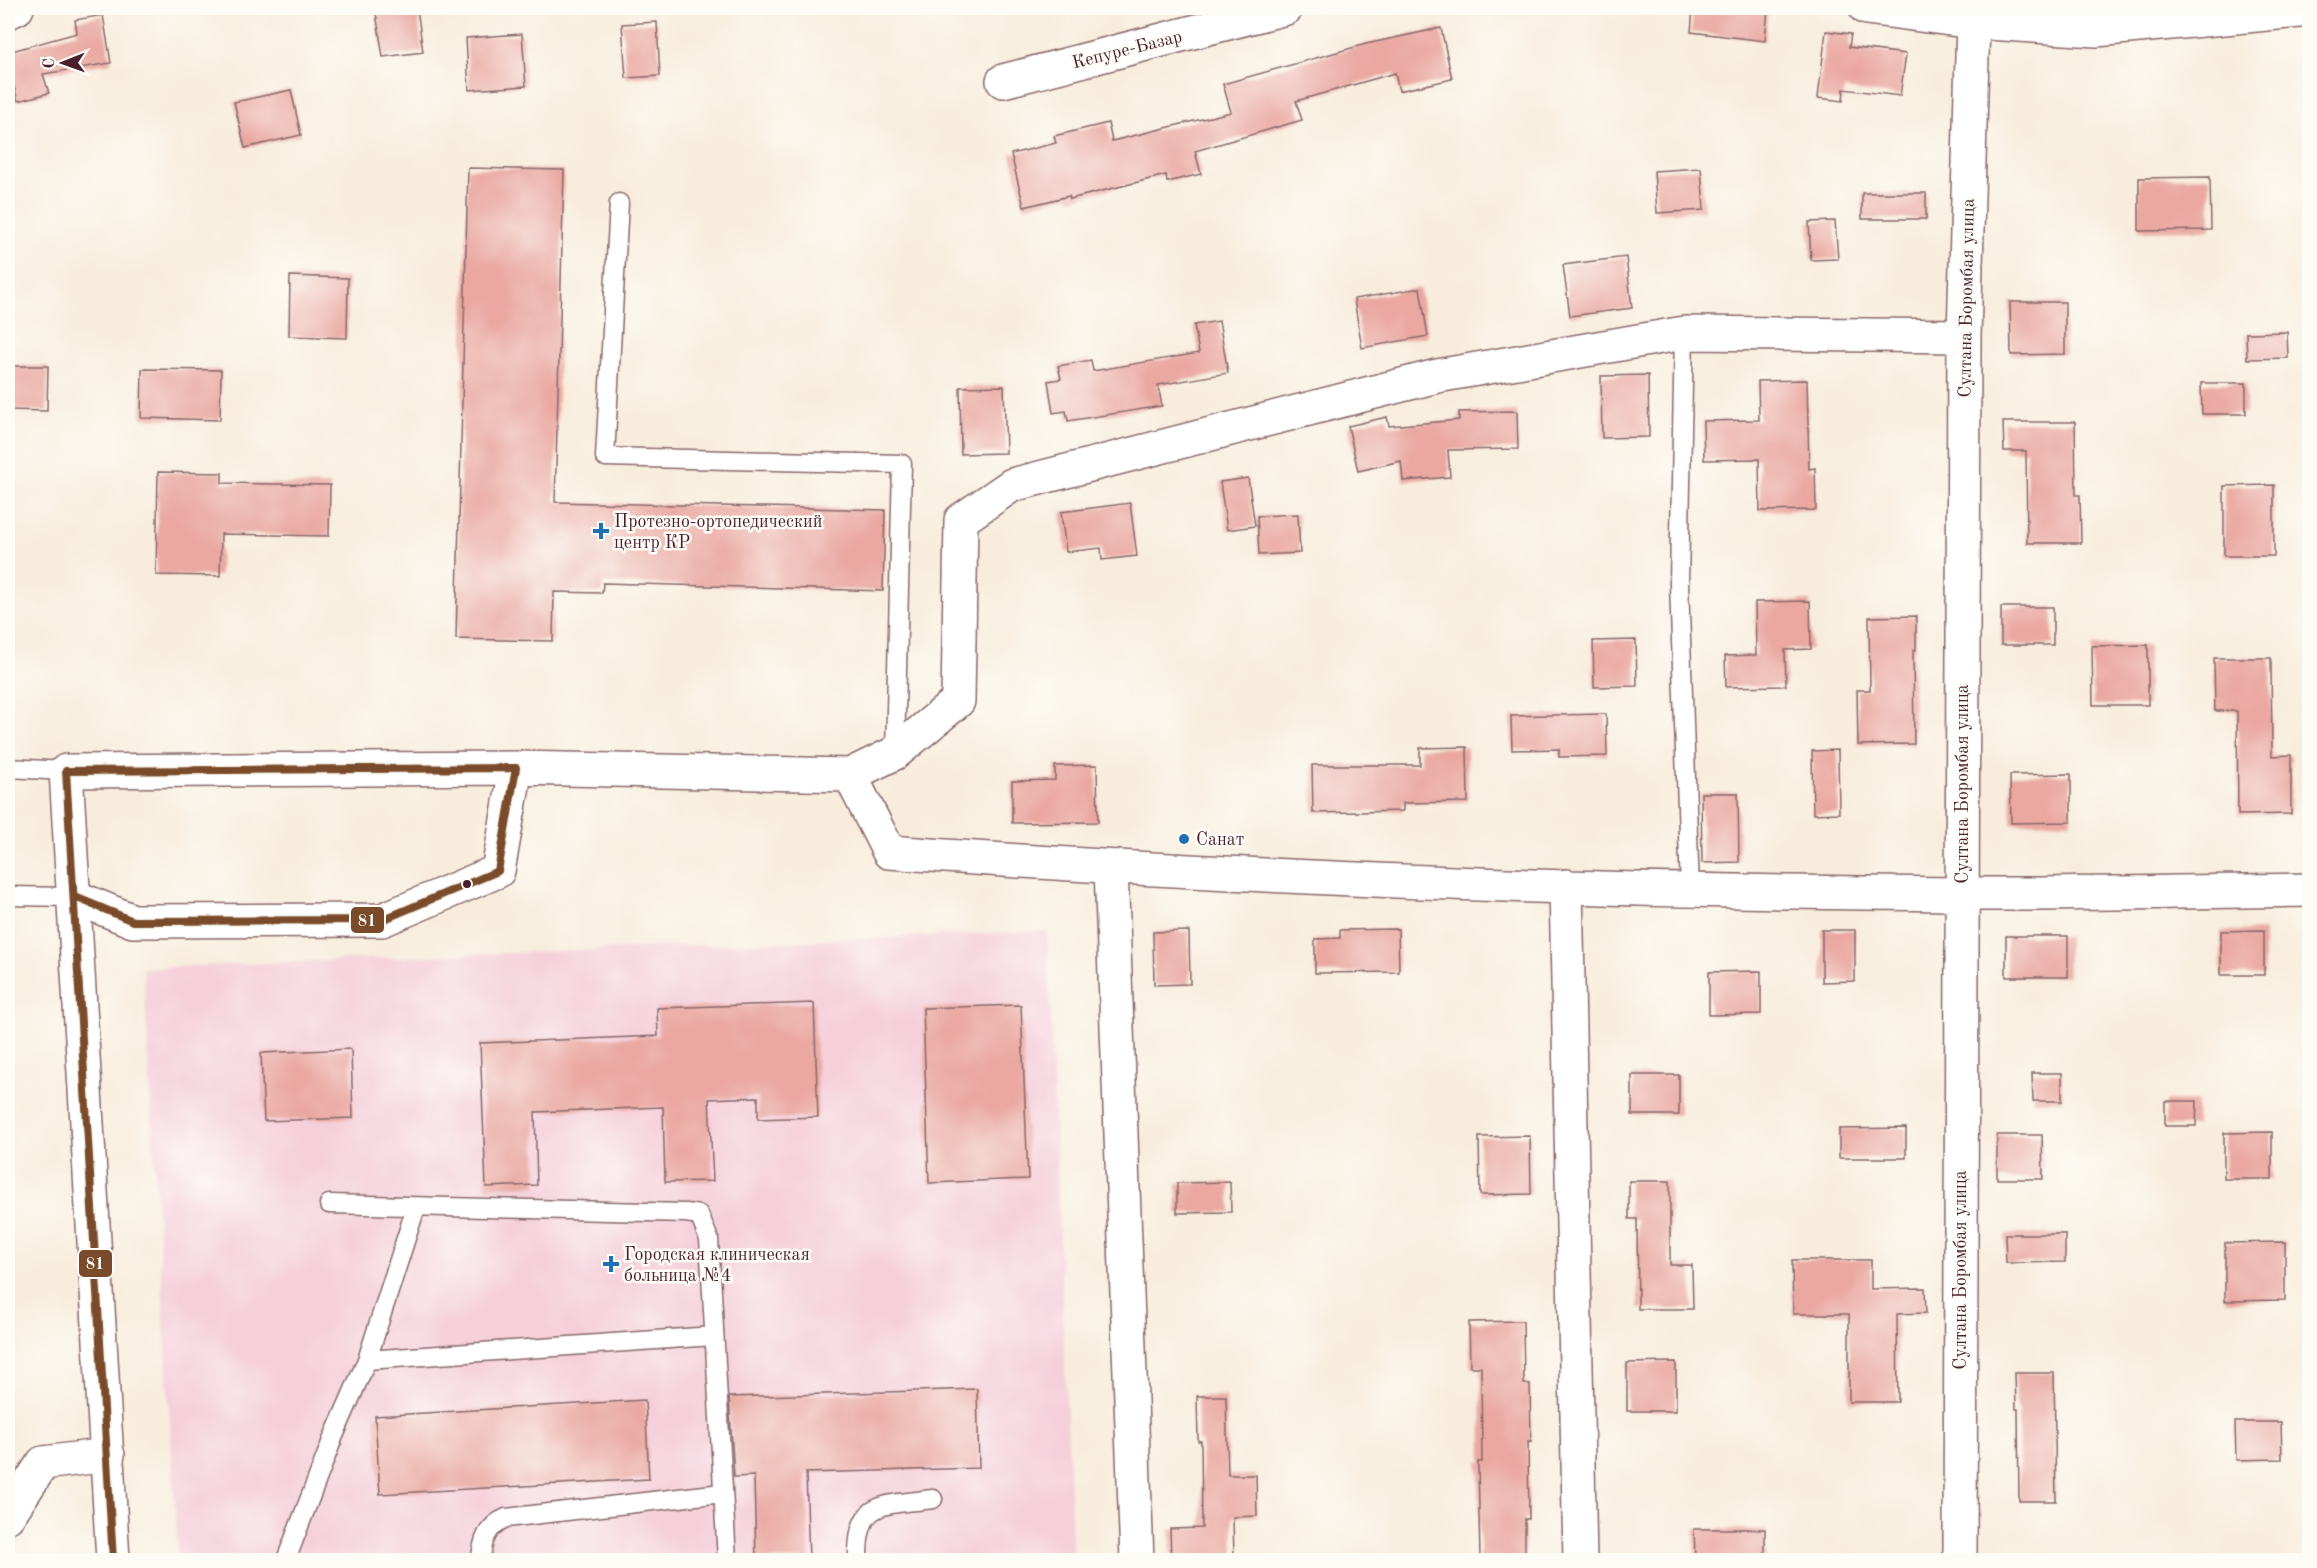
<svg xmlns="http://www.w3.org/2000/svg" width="2317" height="1568" font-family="'Old Standard TT',serif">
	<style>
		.built { fill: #f5cfda }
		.building { fill: #eaa8a1 }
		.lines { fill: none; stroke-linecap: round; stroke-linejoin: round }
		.lane-casing { stroke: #876769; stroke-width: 21 }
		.street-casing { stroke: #876769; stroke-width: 36 }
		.lane { stroke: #fff; stroke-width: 18 }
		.street { stroke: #fff; stroke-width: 33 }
		.bus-1-casing { stroke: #fdfcf7; stroke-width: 12 }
		.bus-1 { stroke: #7a4b2a; stroke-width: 8 }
		.poi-dot { fill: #1f6fb2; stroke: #fdfcf7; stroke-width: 2 }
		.bus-dot { fill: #4a1f2b; stroke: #fdfcf7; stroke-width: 2 }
		.labels { text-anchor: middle; stroke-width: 5; stroke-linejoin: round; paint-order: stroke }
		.street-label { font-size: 18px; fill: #4a1f2b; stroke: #fdfcf7 }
		.poi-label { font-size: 18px; fill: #4a1f2b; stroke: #fdfcf7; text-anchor: start }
		.line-badge { stroke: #fdfcf7; stroke-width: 2 }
		.badge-label { font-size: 16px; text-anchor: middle; font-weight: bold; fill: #fff }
	</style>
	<rect width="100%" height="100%" fill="#fdfcf7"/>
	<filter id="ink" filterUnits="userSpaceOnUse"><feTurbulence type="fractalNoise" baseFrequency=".0167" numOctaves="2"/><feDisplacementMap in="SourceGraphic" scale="12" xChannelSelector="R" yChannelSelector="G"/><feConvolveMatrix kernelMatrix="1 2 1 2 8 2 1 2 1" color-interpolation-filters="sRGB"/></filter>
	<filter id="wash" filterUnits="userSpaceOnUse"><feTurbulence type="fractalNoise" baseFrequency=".008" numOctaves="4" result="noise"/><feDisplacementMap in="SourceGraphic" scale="24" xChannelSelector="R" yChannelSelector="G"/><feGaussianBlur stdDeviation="1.35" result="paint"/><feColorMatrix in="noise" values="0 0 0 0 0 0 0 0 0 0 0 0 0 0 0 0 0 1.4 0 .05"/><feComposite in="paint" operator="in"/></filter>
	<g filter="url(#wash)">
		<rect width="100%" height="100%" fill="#f8eddd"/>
		<path class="built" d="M1047 931 1073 1560H178L143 968Z"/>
		<g id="blocks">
			<path class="building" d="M417 8 423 52 383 57 376 13Z
				M1693 8H1768L1765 41 1691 32Z
				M103 15 111 63 43 74 49 93 18 101 8 64V52L77 33 75 20Z
				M657 22 660 76 626 78 622 24Z
				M1441 28 1452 79 1399 91 1395 73 1296 101 1302 120 1195 151 1201 174 1167 182 1166 175 1070 199 1069 196 1024 207 1011 154 1056 143 1054 136 1108 123 1112 141 1231 112 1223 84 1366 44Z
				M1826 31 1851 34 1849 47 1906 54 1900 96 1844 89 1843 101 1818 98Z
				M522 34 526 86 469 90 466 38Z
				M291 90 301 135 245 148 234 102Z
				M468 168 564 170 555 502 885 510 883 591 603 583 602 593 554 592 553 641 456 639Z
				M1701 168 1704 210 1657 213 1654 171Z
				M2210 177 2211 230 2139 231V178Z
				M1862 193H1926V219H1862Z
				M1835 221 1838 259 1811 260 1809 222Z
				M1626 257 1632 308 1570 316 1563 265Z
				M290 276 348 278 347 338 289 336Z
				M1420 288 1428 336 1362 348 1354 299Z
				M2010 302H2065V354L2011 355Z
				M1219 321 1228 373 1158 385 1162 406 1068 421 1066 411 1053 413 1048 381 1061 379 1058 366 1091 360 1093 371 1199 353 1194 325Z
				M2287 332 2288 358 2247 359 2246 333Z
				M8 366H48L47 411 8 410Z
				M142 369 221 370 220 420 141 418Z
				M1648 375 1649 437 1602 438 1601 376Z
				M1807 380 1809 469 1815 468 1816 510 1760 511 1759 459 1704 460 1703 421 1759 420 1758 381Z
				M2201 383H2246V414H2202Z
				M1004 386 1006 453 961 454 960 387Z
				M1517 411 1518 449 1448 450 1450 477 1403 481 1401 461 1358 471 1348 426 1387 417 1389 426 1459 420V412Z
				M2003 422H2075L2076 495H2080L2081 543H2027L2026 451H2004Z
				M158 472 222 473V483L330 485 329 536 221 534 220 576 156 575Z
				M1248 478 1255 526 1227 530 1220 482Z
				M2274 485V556H2224V486Z
				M1130 503 1137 556 1102 560 1101 548 1066 552 1061 512Z
				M1298 514 1300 553 1259 555 1257 516Z
				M1810 601 1811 649 1785 650 1786 686 1726 687 1725 656 1756 655 1755 602Z
				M2001 607H2053V645H2001Z
				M1916 616V650H1913L1914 744 1858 745 1857 690H1870L1869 617Z
				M1636 640 1637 686 1594 687 1593 641Z
				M2148 645V705H2093L2092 646Z
				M2214 658H2271L2272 756 2291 755V814L2238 815 2237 711H2215Z
				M1606 714 1607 756 1559 757V749L1512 750 1511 716Z
				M1467 747 1468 802 1403 803V811L1313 813 1312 765H1420V748Z
				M1838 750 1839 813 1813 814 1812 751Z
				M1097 765 1098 822 1012 823V781L1055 780V766Z
				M2071 774V822L2011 823 2010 775Z
				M1701 793H1738L1739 862 1702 863Z
				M1398 929 1399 972 1315 973V939L1340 938V930Z
				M1822 930H1855V981L1822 982Z
				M2264 930V975H2221V931Z
				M1189 931 1190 984 1154 985 1153 932Z
				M2006 936H2068V977H2006Z
				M1761 971V1014L1709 1015V972Z
				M814 1003 818 1117 758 1119V1097L709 1099 713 1181 665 1182 663 1107 535 1112 537 1185 486 1187 480 1043 658 1036 657 1008Z
				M1021 1005 1028 1179 929 1183 923 1008Z
				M351 1049 353 1118 264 1121 261 1053Z
				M2032 1073H2062V1101H2033Z
				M1632 1075H1679V1115H1632Z
				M2165 1101H2197L2196 1126H2165Z
				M1906 1128V1158H1839V1129Z
				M2272 1132V1179H2224V1133Z
				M1997 1135H2042L2043 1179H1997Z
				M1530 1136 1531 1194 1480 1195 1479 1137Z
				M1629 1181H1670V1265H1692L1693 1309H1638L1637 1219H1629Z
				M1230 1182 1231 1212 1177 1213V1183Z
				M2005 1234H2065V1262L2006 1263Z
				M2285 1242V1300L2225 1301V1243Z
				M1792 1260H1871V1289L1925 1288 1926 1313 1897 1314 1898 1402H1849V1314H1793Z
				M1523 1321 1524 1384H1530L1531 1442H1528L1529 1519H1525V1560H1480L1478 1462H1482L1481 1367H1470L1469 1322Z
				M1676 1362V1411H1627V1363Z
				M2015 1373H2054L2056 1501H2019L2018 1409H2016Z
				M977 1389 979 1468 806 1473 809 1560H756L754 1476 734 1477 729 1397Z
				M1197 1396H1226L1228 1475H1256L1257 1516 1233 1517 1234 1560H1171L1170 1529 1202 1528 1201 1441H1198Z
				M645 1400 649 1479 380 1494 375 1416Z
				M2235 1422H2281L2282 1459 2236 1460Z
				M1694 1529H1765V1560H1695Z"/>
		</g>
	</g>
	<g filter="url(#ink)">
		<use href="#blocks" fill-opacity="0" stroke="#876769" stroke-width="1.5"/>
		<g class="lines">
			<defs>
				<path id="lane" d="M619 203 605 457 902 464 895 753
					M1684 333 1679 584 1690 890
					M8 768 66 771
					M8 896 75 897
					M329 1204 686 1213 699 1215 709 1239 727 1560
					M367 1360 713 1336
					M286 1560 333 1438 367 1360 416 1207
					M481 1560C482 1541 487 1526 506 1518L722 1493
					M858 1560C857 1498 882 1506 933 1499"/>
				<path id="street" d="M1866 8 1973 22 2096 30 2310 10
					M8 12 17 8
					M1003 81 1286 8
					M516 768 850 775 889 852C1245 878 1602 892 1959 894 2076 895 2193 891 2310 890
					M850 775 895 753 958 701 961 520 1012 485 1437 376 1684 333 1964 336
					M1111 868 1137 1560
					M1566 886 1580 1560
					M75 897 133 921 382 920 498 871 516 768 66 771 113 1560
					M8 1516 43 1463 108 1455
					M1960 1560 1964 336 1973 22 1976 8"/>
			</defs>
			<use href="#lane" class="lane-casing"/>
			<use href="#street" class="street-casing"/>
			<use href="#lane" class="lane"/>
			<use href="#street" class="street"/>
			<defs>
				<path id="bus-1" d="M75 897 133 921 382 920 498 871 516 768 66 771 113 1560"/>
			</defs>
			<use href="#bus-1" class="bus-1-casing"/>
			<use href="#bus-1" class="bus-1"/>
		</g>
	</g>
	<g class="poi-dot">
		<path d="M598 522h6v6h6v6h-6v6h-6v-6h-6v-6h6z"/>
		<circle cx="1184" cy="839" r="6"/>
		<path d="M608 1255h6v6h6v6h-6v6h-6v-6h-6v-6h6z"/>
	</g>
	<circle class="bus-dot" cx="467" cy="884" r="5"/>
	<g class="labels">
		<g class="street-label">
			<text transform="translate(1127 49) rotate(-14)" y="6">Кепуре-Базар</text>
			<text transform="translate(1966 298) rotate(-89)" y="6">Султана Боромбая улица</text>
			<text transform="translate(1962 784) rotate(-90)" y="6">Султана Боромбая улица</text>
			<text transform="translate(1960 1270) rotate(-90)" y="6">Султана Боромбая улица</text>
		</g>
		<g class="poi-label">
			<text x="614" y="527">Протезно-ортопедический<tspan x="614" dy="21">центр КР</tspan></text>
			<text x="1196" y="845">Санат</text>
			<text x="624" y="1260">Городская клиническая<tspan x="624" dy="21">больница №4</tspan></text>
		</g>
	</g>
	<g class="line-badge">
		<rect x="350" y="906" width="35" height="28" rx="6" fill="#7a4b2a"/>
		<rect x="78" y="1249" width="35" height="29" rx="6" fill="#7a4b2a"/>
	</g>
	<g class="badge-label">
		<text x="367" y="926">81</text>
		<text x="95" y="1269">81</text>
	</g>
	<rect width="2317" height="1568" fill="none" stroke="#fdfcf7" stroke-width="30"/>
	<g transform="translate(63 63) rotate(269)" stroke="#fdfcf7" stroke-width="4.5" paint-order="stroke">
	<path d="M0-4.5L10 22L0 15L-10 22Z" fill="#4a1f2b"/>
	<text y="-9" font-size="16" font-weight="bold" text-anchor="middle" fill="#4a1f2b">С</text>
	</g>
</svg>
